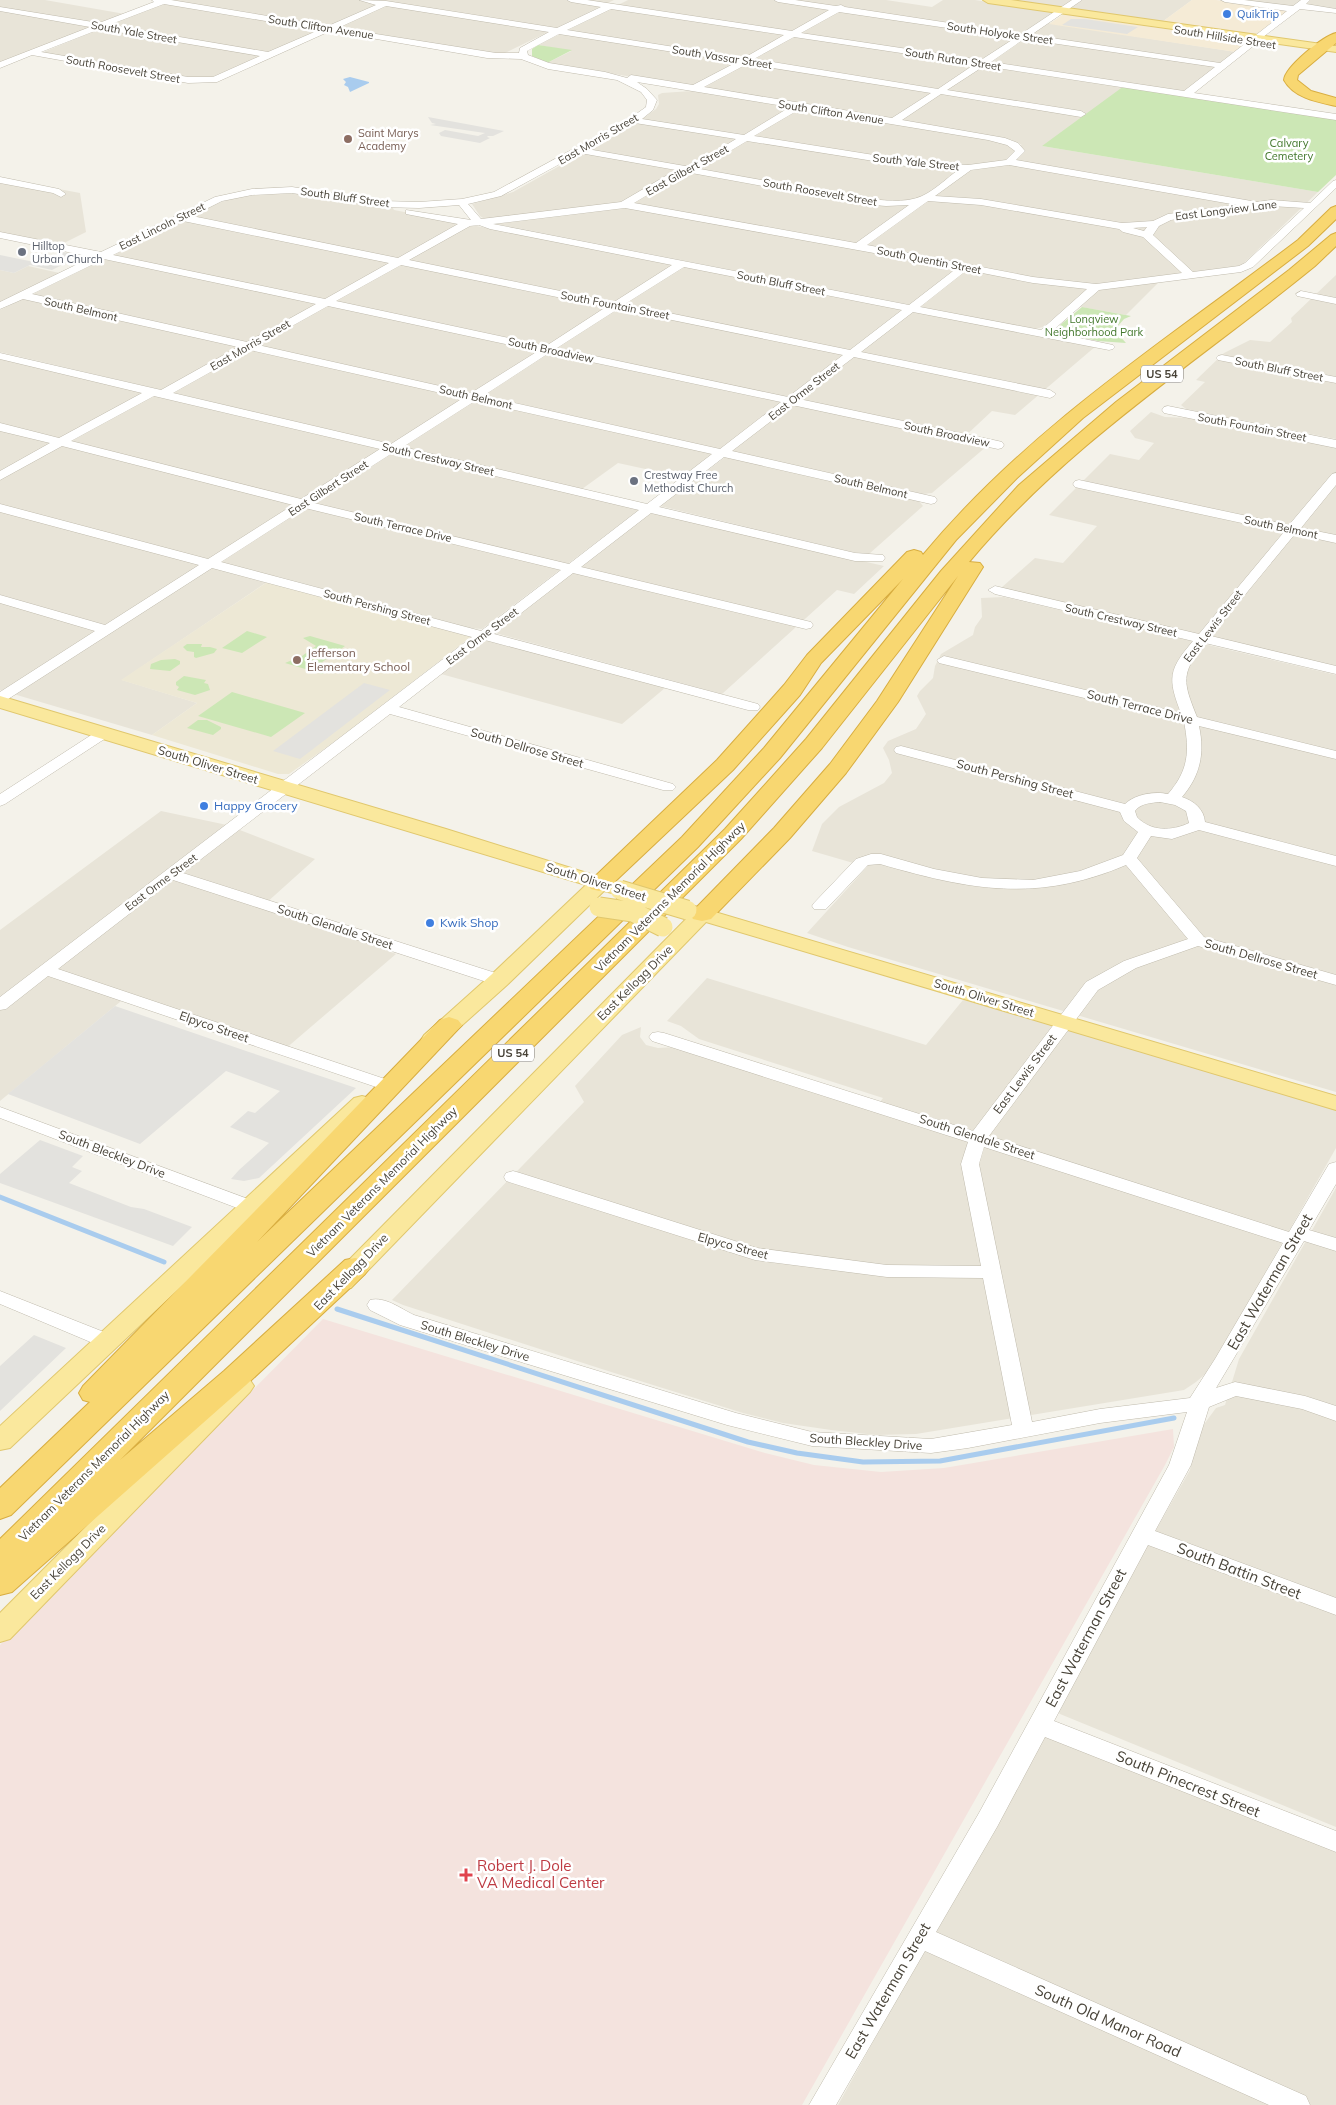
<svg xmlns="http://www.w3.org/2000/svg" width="1336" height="2105" font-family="Mulish,sans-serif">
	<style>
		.residential { fill: #e8e4d8 }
		.commercial { fill: #f5ebd6 }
		.education { fill: #ede8d5 }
		.medical { fill: #f4e3de }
		.green { fill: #cce7b5 }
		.parking { fill: #e3e2de }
		.water { fill: #a9ccee }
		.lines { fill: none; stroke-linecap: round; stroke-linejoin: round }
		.stream { stroke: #a9ccee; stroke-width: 5 }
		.minor-casing { stroke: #c0bbad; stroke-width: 1 }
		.major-casing { stroke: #e0c76d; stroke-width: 2 }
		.highway-casing { stroke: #d8ad40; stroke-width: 2 }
		.minor { fill: #fff; fill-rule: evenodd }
		.major { fill: #fae89d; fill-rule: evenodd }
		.highway { fill: #f8d771; fill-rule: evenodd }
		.major-bridge-casing { stroke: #e0c76d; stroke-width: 21; stroke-linecap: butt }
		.major-bridge { stroke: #fae89d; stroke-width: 19 }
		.shop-dot { fill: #3f7fe0; stroke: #fff; stroke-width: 2 }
		.education-dot { fill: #8d6e63; stroke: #fff; stroke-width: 2 }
		.worship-dot { fill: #6b7280; stroke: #fff; stroke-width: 2 }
		.health-dot { fill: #e0444e; stroke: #fff; stroke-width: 2 }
		.labels { text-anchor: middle; stroke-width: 5; stroke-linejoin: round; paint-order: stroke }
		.far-shop-label { font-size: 11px; fill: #366cbe; stroke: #fff; text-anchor: start }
		.far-street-label { font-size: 11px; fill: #484338; stroke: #fff }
		.far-education-label { font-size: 11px; fill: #785e54; stroke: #fff; text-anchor: start }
		.far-park-label { font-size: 11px; fill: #43782d; stroke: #fff }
		.far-worship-label { font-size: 11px; fill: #5b616d; stroke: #fff; text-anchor: start }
		.shield { fill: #fff; stroke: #7f7b74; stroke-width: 1 }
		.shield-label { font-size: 11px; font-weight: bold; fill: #484338 }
		.education-label { font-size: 12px; fill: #785e54; stroke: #fff; text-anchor: start }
		.street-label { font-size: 12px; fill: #484338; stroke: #fff }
		.shop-label { font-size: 12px; fill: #366cbe; stroke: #fff; text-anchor: start }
		.near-street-label { font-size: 15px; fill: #484338; stroke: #fff }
		.near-health-label { font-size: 15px; fill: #be3a42; stroke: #fff; text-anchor: start }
	</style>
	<rect width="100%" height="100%" fill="#f4f2ea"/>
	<path class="residential" d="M0 0H45L125 14 0 63Z
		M171 0H614L501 55 328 27 205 80 41 53Z
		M628 0H886L932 7 943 0H975L1055 12 1042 22 1236 52 1185 91 1042 146 1318 192 1242 265 1231 269 1166 275 1126 315 1070 305 1043 327 1035 329 491 223 480 216 472 204 513 192 636 123 656 109 659 104 658 95 662 93 692 91 983 138 1012 146 1022 145 1012 140 982 134 547 63 571 51 538 45Z
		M1003 0H1192L1162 22Z
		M1236 0H1336V10L1292 7Z
		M0 178 80 193 86 232 58 246 0 235Z
		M276 193 305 194 392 207 394 210 1096 346 1015 415 992 411 961 440 987 446 932 493 923 494 722 449 682 477 618 463 582 489 0 352V310L219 203 233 198Z
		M28 266 64 274 0 306V270L14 273Z
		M1336 275V439L1186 409 1181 405 1205 382 1196 380 1224 353 1250 340 1270 342 1292 322 1291 318Z
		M0 358 639 510 482 629 469 628 276 576 122 680 197 703 152 735 0 690Z
		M1151 412 1165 417 1191 418 1336 446V666L1001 588 1035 558 1063 563 1097 526 1049 515 1110 454 1139 460 1154 443 1135 438 1130 431Z
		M729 457 918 500 923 506 869 554 852 552 660 506 724 458Z
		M653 513 658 514 884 566 854 594 837 590 722 694 495 633 647 515Z
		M1004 597 1336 675V1092L848 947 807 933 867 867 812 851 822 824 839 807 884 783 892 773 889 760 883 748 888 741 916 729 926 714 917 696 920 691 933 678 935 666 941 654 973 635 975 627 982 617 981 598Z
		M484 641H489L665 688 622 724 441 674Z
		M161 811 227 825 315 859 265 904 396 954 284 1050 126 997 0 1101V930Z
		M707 978 926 1045 963 1000 1051 1023 1336 1107V1148L1210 1370 1196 1382 1184 1390 916 1434 876 1435 831 1430 783 1423 743 1413 608 1371 403 1305 392 1300 584 1102 575 1086 622 1035 641 1027 640 1037 646 1045 658 1048 676 1047 875 1109 883 1098 699 1039 681 1026 667 1021Z
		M1336 1188V1827L1060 1714 1055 1708 1190 1470 1197 1434 1216 1408 1225 1405 1239 1359Z
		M1050 1735 1336 1850V2105H838L1042 1738Z"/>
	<path class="commercial" d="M1192 0H1216L1284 10 1286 12 1256 35 1162 22Z
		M1064 14 1239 40 1246 43 1236 52 1049 24Z"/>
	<path class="education" d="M269 581 472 636 341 737 289 774H278L152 735 197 703 121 680Z"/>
	<path class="medical" d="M323 1319 765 1453 814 1465 881 1472 944 1468 1173 1429 1174 1447 1165 1465 802 2105H0V1645Z"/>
	<path class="green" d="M538 45 572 50 547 63 532 56V49Z
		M1124 86 1336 119V175L1318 192 1042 146Z
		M1082 307 1131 316 1124 319 1118 326V334L1126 343 1098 341 1058 332 1057 330 1059 326Z
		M247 631 267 637 242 653 222 648Z
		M310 636 345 646 318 665 330 668 322 674 285 663 302 656 316 646 303 638Z
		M187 644H202L201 647H210L217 649 214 653 196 658 194 657V652L187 651 183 647Z
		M175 659 180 661V664L170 671 150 669 151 664 161 660Z
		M184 676 206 680 204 683 208 684 210 690 195 695 177 690 179 687 176 685V682Z
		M232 692 305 713 271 737 198 716Z
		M198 720H207L221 727V729L213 735 187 728Z"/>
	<path class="parking" d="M1071 19H1085L1138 27 1127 34 1062 25Z
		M428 117 504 131 493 136H488L487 137 490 138 480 143 441 136 439 133 445 130 478 136 485 133 430 125 436 124 432 123Z
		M63 252 80 256 52 270 30 265 14 273 0 270V255L39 263Z
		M364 683 390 690 300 759 273 751Z
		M115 1006 249 1052 356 1088 259 1178 244 1181 231 1179 239 1170 269 1143 230 1127 248 1111 255 1113 280 1091 226 1071 140 1144 8 1094Z
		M40 1140 83 1156 72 1167 82 1171 69 1183 131 1207 144 1209 192 1227 173 1246 0 1183V1174Z
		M34 1335 66 1348 0 1411V1366Z"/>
	<path class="water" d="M350 77 369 82V83L350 92 348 87 344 85 346 82 343 79Z"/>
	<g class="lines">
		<path class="stream" d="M0 1197 164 1262
			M337 1309 748 1442 797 1453 863 1462 940 1461 1174 1418"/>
		<defs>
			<path id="minor" d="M152 0H171L328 26 376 5 359 0 386 1 557 28 601 7 571 2 567 0H587L792 31 829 10 778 2 774 0H795L836 6 841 5 845 7 1021 34 1072 0H1082L1031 35 1220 63 1251 39H1257V43L1194 93 1336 114V120L984 66 947 90 1081 111 1086 114 1081 117 941 94 902 120 1005 138 1018 143 1025 151 1016 160 1257 202 1271 200 1310 203 1333 181 1336 180V188L1253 267 1241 272 1099 290 1051 332 1113 345 1115 347 1113 349 1109 350 913 312 861 352 1050 390 1056 394 1054 396 1050 398 854 357 799 399 998 441 1002 442 1004 445 1002 448 998 449 792 405 732 451 935 497 937 500 935 503 931 504 724 457 659 507 855 553 883 555 885 558 883 561H855L651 513 581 567 811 622 813 625 811 628 806 629 573 573 494 634 758 704 760 707 758 710H748L485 640 399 707 673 784 676 787 673 790H663L390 714 183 873 505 976 507 980 505 984H493L173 880 58 969 388 1080 391 1084 388 1088 382 1089 48 976 6 1009 0 1010V997L472 637 212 568 5 701 0 702V692L95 631 0 603V595L105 625 199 565 0 512V504L208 559 293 505 62 446 0 480V471L50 443 0 431V423L59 438 142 393 0 359V353L161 390 238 347 23 299 0 309V302L92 257 0 238V232L101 252 215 197 252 189 292 187 382 201 419 202 462 199 494 192 632 117 646 107 647 100 641 92 617 80 548 69 521 59 487 58 330 31 217 82 188 83 32 55 0 68V62L90 27 0 11V7L99 23 154 2ZM164 4 319 30 268 52 109 25ZM386 6 549 32 520 48 519 53H496L338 28ZM611 9 784 35 744 58 567 30ZM839 12 1015 38 981 60 801 33ZM100 29 260 56 213 77H188L41 52ZM559 34 737 62 693 85 631 75 627 78 605 72 549 63 528 55 527 51ZM794 37 975 64 938 89 754 59ZM1024 39 1215 67 1184 91 991 62ZM747 64 931 93 892 118 704 87ZM637 82 790 107 744 135 642 119 653 110 657 100 647 89ZM800 109 988 140 1007 145 1015 151 1006 160 968 165 918 162 754 136ZM635 123 736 139 693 165 685 166 587 149ZM747 141 918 168 958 170C947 178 935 190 922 196 905 204 880 200 862 198L700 169ZM580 153 676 170 621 202 481 219 468 204 501 196ZM1009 165 1237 205 1168 214 1153 221 1122 223 981 199 935 196 971 170ZM686 172 862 204 886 206 909 205 856 243 634 203ZM292 193 382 207 419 208 459 205 471 220 406 210V214L458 224 398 258 192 216 222 201 252 195ZM928 201 981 205 1119 229 1123 232 1143 237 1182 273 1096 284 1033 277 867 245ZM1271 206 1304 208 1245 263 1239 266 1193 272 1153 235 1159 226 1171 220ZM625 208 957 268 909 305 493 224ZM183 221 389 263 325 299 113 255ZM479 225 490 229 672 265 614 302 409 260 470 226ZM1147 227 1144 231 1133 228ZM104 259 316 304 247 342 32 294ZM401 265 606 307 546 346 336 301ZM684 267 902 310 850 350 625 304ZM967 270 1033 283 1087 289 1041 330 920 307ZM328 306 538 351 471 393 258 345ZM618 309 843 355 788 397 557 348ZM250 350 463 398 391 444 173 393ZM549 353 781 402 720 449 483 396ZM154 396 380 449 301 499 71 441ZM475 401 712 454 647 504 403 447ZM394 452 639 510 569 564 314 503ZM305 508 561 570 481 631 221 562Z
				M1221 0H1244L1293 6 1301 0H1310L1306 4 1336 9V13L1300 9 1259 40 1255 37 1256 35 1287 11 1225 2Z
				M0 177 59 189 66 194 61 197 53 193 0 183Z
				M1301 291 1336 298V304L1297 296 1296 294Z
				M1222 355 1336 377V383L1218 360 1216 358 1218 356Z
				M1168 406 1336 440V448L1164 413 1162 410 1164 407Z
				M1336 473V485L1301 528 1336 535V543L1295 534 1211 636 1336 666V674L1205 643C1180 674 1183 682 1197 717L1336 751V759L1199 726C1205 754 1200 776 1182 797 1194 801 1204 809 1205 822L1336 856V866L1199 830 1172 839 1151 836 1137 858 1204 937 1336 975V985L1198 946 1136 968 1098 990 989 1136 1289 1232 1329 1164 1336 1162V1184L1309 1230 1336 1238V1251L1304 1241 1216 1388 1235 1382 1305 1396 1336 1406V1421L1302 1409 1236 1396 1209 1407 1191 1465 1155 1531 1336 1598V1615L1148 1545 1054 1721 1336 1831V1852L1045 1737 997 1827 936 1932 1306 2096 1310 2105H1269L925 1951 836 2105H809L979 1813 1169 1465 1187 1412 1100 1423 968 1448 931 1453 812 1446 727 1425 400 1325 370 1310 367 1305 370 1300C385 1296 401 1309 414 1315L736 1413 812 1432 931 1439 1012 1425 983 1278 887 1277 755 1260 506 1181 504 1177 506 1173 513 1171 520 1173 757 1248 887 1265 981 1266 961 1164 968 1142 652 1041 649 1037 652 1033 658 1032 664 1033 973 1131 1086 982 1124 961 1188 939 1126 865C1037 903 970 890 880 864L868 865 826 909H814L812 906 814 903 856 859 871 854H881L934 869 982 878 1033 880 1080 871 1123 855 1138 832 1124 821 1120 812 896 753 894 750 896 747 901 746 1125 804C1135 794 1155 791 1168 794 1188 771 1190 752 1184 722L939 663 937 660 944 656 1181 713C1167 678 1169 669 1193 641L995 594 988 590 995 586 1199 634 1284 532 1079 488 1075 487 1073 484 1075 481 1079 480 1289 525 1332 474ZM1160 802 1175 805 1186 811 1189 823C1172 831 1151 832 1137 817L1135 811C1141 803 1151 803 1160 802ZM984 1147 1283 1243 1215 1359 1190 1398 1100 1409 1032 1422 979 1164Z
				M104 729 109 730 111 733 109 736 5 804 0 806V794L99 730Z
				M0 1107 259 1203 261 1207 259 1211 252 1213 245 1211 0 1118Z
				M0 1291 114 1336 117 1341 114 1346 107 1348 100 1346 0 1304Z"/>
			<path id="major" d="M983 0H1011L1336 46V52L988 3Z
				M0 696 446 829 619 883 622 887 619 891 612 893 604 891 507 985 440 1045 432 1047 424 1045 421 1040 424 1035 491 975 586 885 0 708Z
				M688 904 1336 1096V1110L706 922 351 1288 342 1290 333 1288 329 1282 333 1276 688 917 681 914 678 910 681 906Z
				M362 1096 370 1098 374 1103 370 1108 10 1448 0 1450V1426L354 1098Z
				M241 1377 250 1380 254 1386 250 1392 10 1639 0 1642V1613L232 1380Z"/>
			<path id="highway" d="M1336 33V43L1298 75 1297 80 1311 91 1336 98V106C1317 102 1294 98 1284 80 1285 67 1323 36 1336 33Z
				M1336 206V219L1308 246 1083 418 1017 478 956 540 780 758 698 847 11 1515 0 1519V1488L90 1402 83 1400 79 1393 83 1386 305 1160 440 1020 449 1017 458 1020 462 1025 257 1242 682 837 764 748 903 579 821 663 800 695 733 770 607 889 599 891 591 889 587 884 717 760 784 685 807 655 907 552 914 550 921 552 923 555C1028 428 1168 339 1298 240L1331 208Z
				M1336 233V246L1315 266C1195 364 1070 442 969 562L980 563 983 567 898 702 846 773 790 838 711 919 702 921 693 919 690 914 774 828 830 764 877 701 958 576 822 748 741 839 120 1460 224 1371 345 1260 355 1258 365 1260 370 1267 365 1274 246 1385 12 1592 0 1595V1539L725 829 806 739 941 571 1019 485 1116 402 1289 270 1331 235Z"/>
		</defs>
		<use href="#minor" class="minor-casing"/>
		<use href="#major" class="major-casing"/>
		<use href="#highway" class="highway-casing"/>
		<use href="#minor" class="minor"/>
		<use href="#major" class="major"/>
		<use href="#highway" class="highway"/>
		<defs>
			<path id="major-bridge" d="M620 890 687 910
				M599 907 633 912 663 927"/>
		</defs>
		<use href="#major-bridge" class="major-bridge-casing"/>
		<use href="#major-bridge" class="major-bridge"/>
	</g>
	<g class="shop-dot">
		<circle cx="1227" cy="14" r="5"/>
		<circle cx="204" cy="806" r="5"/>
		<circle cx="430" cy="923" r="5"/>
	</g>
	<g class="education-dot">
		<circle cx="348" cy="139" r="5"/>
		<circle cx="297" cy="660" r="5"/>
	</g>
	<g class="worship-dot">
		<circle cx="22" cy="252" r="5"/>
		<circle cx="634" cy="481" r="5"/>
	</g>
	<path class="health-dot" d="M463.5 1867.5h5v5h5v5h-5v5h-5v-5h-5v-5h5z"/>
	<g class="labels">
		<g class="far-shop-label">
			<text x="1237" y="18">QuikTrip</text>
		</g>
		<g class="far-street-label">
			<text transform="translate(321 27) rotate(9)" y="4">South Clifton Avenue</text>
			<text transform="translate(134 32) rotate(10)" y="4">South Yale Street</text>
			<text transform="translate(1000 33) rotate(8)" y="4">South Holyoke Street</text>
			<text transform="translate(1225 37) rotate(9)" y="4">South Hillside Street</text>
			<text transform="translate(722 57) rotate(9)" y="4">South Vassar Street</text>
			<text transform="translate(953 59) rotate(9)" y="4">South Rutan Street</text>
			<text transform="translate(123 69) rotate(10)" y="4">South Roosevelt Street</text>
			<text transform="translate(831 112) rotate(9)" y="4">South Clifton Avenue</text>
			<text transform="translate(598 139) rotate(-30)" y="4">East Morris Street</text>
			<text transform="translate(916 162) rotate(6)" y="4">South Yale Street</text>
			<text transform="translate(687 170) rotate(-29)" y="4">East Gilbert Street</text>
			<text transform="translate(820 192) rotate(10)" y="4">South Roosevelt Street</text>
			<text transform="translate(345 197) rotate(8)" y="4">South Bluff Street</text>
			<text transform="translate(1226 210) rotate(-7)" y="4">East Longview Lane</text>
			<text transform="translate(162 226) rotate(-26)" y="4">East Lincoln Street</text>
			<text transform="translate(929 260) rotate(11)" y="4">South Quentin Street</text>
			<text transform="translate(781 283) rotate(11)" y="4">South Bluff Street</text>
			<text transform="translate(615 305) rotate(11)" y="4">South Fountain Street</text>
			<text transform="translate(81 309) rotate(13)" y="4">South Belmont</text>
			<text transform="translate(250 345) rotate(-30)" y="4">East Morris Street</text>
			<text transform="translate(551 350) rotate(12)" y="4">South Broadview</text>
			<text transform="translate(1279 369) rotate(11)" y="4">South Bluff Street</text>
			<text transform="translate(804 391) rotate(-38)" y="4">East Orme Street</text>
			<text transform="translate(476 397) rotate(13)" y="4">South Belmont</text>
			<text transform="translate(1252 427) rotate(11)" y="4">South Fountain Street</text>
			<text transform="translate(947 434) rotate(12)" y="4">South Broadview</text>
			<text transform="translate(438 459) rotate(13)" y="4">South Crestway Street</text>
			<text transform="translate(871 486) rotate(13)" y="4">South Belmont</text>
			<text transform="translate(328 488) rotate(-33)" y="4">East Gilbert Street</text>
			<text transform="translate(403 527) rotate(13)" y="4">South Terrace Drive</text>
			<text transform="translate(1281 527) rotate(12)" y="4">South Belmont</text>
			<text transform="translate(377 607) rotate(15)" y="4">South Pershing Street</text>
			<text transform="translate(1121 620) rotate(13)" y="4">South Crestway Street</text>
			<text transform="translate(1213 626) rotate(-52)" y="4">East Lewis Street</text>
			<text transform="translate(482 636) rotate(-37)" y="4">East Orme Street</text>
			<text transform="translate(161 882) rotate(-37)" y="4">East Orme Street</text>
		</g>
		<g class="far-education-label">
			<text x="358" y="137">Saint Marys<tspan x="358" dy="13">Academy</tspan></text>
		</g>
		<g class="far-park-label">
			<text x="1289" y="147">Calvary<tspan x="1289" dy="13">Cemetery</tspan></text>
			<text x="1094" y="323">Longview<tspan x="1094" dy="13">Neighborhood Park</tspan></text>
		</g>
		<g class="far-worship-label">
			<text x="32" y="250">Hilltop<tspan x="32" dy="13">Urban Church</tspan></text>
			<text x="644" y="479">Crestway Free<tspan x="644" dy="13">Methodist Church</tspan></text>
		</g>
		<g class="shield">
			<rect x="1141" y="365.5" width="42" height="17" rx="4"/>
			<rect x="492" y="1044.5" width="42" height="17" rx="4"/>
		</g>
		<g class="shield-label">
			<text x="1162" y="378">US 54</text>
			<text x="513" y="1057">US 54</text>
		</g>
		<g class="education-label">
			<text x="307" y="657">Jefferson<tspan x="307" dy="14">Elementary School</tspan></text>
		</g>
		<g class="street-label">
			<text transform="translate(1140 707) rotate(14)" y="4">South Terrace Drive</text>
			<text transform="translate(527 748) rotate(16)" y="4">South Dellrose Street</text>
			<text transform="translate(208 765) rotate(17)" y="4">South Oliver Street</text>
			<text transform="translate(1015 779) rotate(15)" y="4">South Pershing Street</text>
			<text transform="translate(596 882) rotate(17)" y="4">South Oliver Street</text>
			<text transform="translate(670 897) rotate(-45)" y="4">Vietnam Veterans Memorial Highway</text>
			<text transform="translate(335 927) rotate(18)" y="4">South Glendale Street</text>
			<text transform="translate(1261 959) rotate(16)" y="4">South Dellrose Street</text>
			<text transform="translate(635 983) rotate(-45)" y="4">East Kellogg Drive</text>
			<text transform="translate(984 998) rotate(17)" y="4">South Oliver Street</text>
			<text transform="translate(214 1027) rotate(19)" y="4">Elpyco Street</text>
			<text transform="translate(1025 1074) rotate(-53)" y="4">East Lewis Street</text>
			<text transform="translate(977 1137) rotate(18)" y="4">South Glendale Street</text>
			<text transform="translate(112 1154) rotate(21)" y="4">South Bleckley Drive</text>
			<text transform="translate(382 1182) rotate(-45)" y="4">Vietnam Veterans Memorial Highway</text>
			<text transform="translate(733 1246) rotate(15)" y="4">Elpyco Street</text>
			<text transform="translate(351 1272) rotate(-46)" y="4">East Kellogg Drive</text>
			<text transform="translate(475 1341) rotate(17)" y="4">South Bleckley Drive</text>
			<text transform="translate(866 1442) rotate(4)" y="4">South Bleckley Drive</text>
			<text transform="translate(94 1466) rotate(-45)" y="4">Vietnam Veterans Memorial Highway</text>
			<text transform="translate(68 1562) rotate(-45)" y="4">East Kellogg Drive</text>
		</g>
		<g class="shop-label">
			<text x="214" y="810">Happy Grocery</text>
			<text x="440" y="927">Kwik Shop</text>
		</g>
		<g class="near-street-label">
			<text transform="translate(1270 1282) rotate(-60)" y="5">East Waterman Street</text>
			<text transform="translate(1239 1571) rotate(21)" y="5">South Battin Street</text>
			<text transform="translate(1086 1638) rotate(-62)" y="5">East Waterman Street</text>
			<text transform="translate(1188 1784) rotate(22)" y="5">South Pinecrest Street</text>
			<text transform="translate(888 1991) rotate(-60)" y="5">East Waterman Street</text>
			<text transform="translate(1108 2021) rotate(24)" y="5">South Old Manor Road</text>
		</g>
		<g class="near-health-label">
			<text x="477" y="1871">Robert J. Dole<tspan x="477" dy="17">VA Medical Center</tspan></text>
		</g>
	</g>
</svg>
